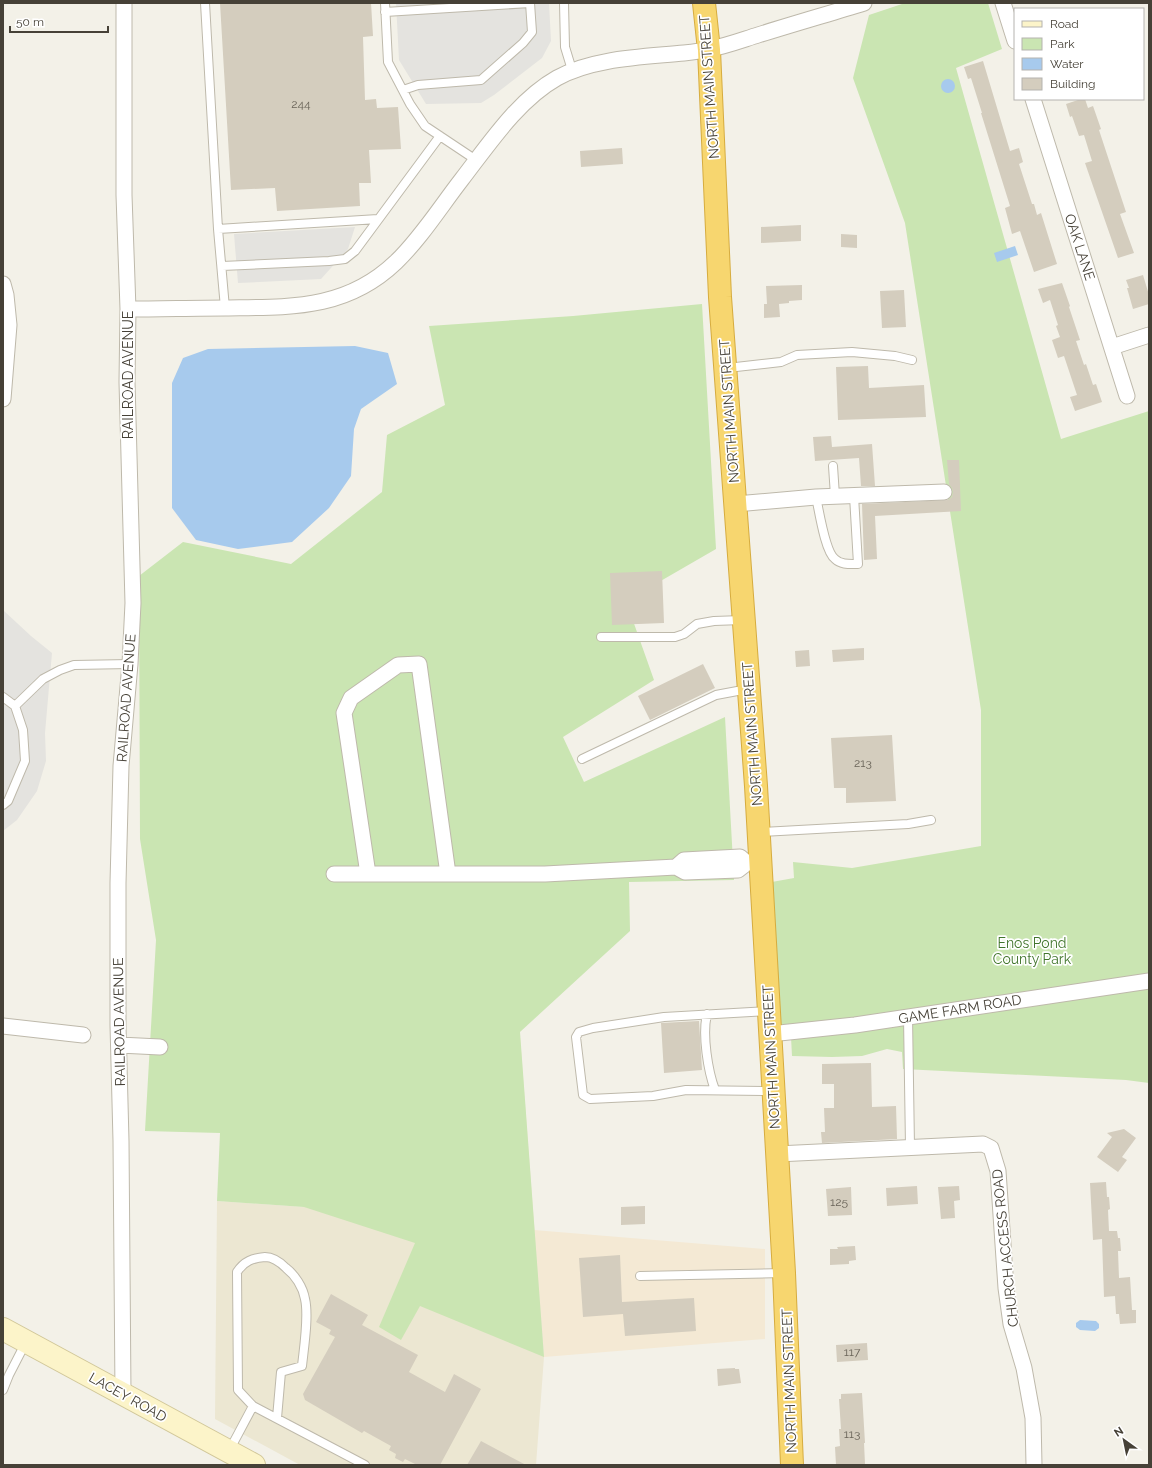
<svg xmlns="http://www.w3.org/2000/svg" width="1152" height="1468" font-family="Raleway,sans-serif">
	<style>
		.commercial { fill: #f4e9d4 }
		.education { fill: #ece7d2 }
		.green { fill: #cae5b2 }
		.parking { fill: #e4e3df }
		.water { fill: #a7caed }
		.building { fill: #d4cdbe }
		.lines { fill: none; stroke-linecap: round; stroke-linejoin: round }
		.lane-casing { stroke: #beb9ab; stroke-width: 10 }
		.street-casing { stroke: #beb9ab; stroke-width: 17 }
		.secondary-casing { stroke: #d1c799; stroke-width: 24 }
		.highway-casing { stroke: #d6ac3f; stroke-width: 24 }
		.lane { stroke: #fff; stroke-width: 8 }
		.street { stroke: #fff; stroke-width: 15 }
		.secondary { stroke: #fcf4c9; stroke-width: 22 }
		.highway { stroke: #f7d66f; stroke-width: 22 }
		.labels { text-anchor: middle; stroke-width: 3.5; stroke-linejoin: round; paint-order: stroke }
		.number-label { font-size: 12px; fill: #6a6459 }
		.street-label { font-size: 14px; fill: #464137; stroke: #fff }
		.park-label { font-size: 14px; fill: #41752c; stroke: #fff }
	</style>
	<rect width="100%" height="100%" fill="#f3f1e8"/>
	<path class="commercial" d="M534 1230 765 1249V1339L544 1357Z"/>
	<path class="education" d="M520 1037 544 1357 536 1465H300L215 1419 217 1201 304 1207Z"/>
	<path class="green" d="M905 3H988L1002 49 956 68 1061 439 1149 411V1083L1126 1080 903 1069 902 1052 887 1049 862 1056 832 1057 792 1056 791 1037 770 1034 761 884 794 878 793 862 852 868 981 846V710L905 223 853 78 869 15Z
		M702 304 716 549 626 601 654 680 563 737 584 782 725 717 734 880 629 882 630 931 520 1032 544 1357 420 1306 401 1340 379 1327 415 1243 304 1207 217 1201 220 1133 145 1131 156 940 140 839 139 576 183 542 291 564 382 492 387 435 445 405 429 326 573 316Z"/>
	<path class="parking" d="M396 3H549L551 41 542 58 494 95 481 103 426 104 399 60Z
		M355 227 348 249 321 279 238 283 234 234Z
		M3 610 31 636 52 653 45 733 46 761 37 791 17 820 3 831Z"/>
	<path class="water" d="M941 86a7 7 0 1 1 14 0a7 7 0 1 1-14 0Z
		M1015 246 1018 255 997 262 994 253Z
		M355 346 388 353 397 384 361 409 354 429 351 476 329 508 292 542 238 549 196 540 172 508V383L183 358 208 349Z
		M1080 1320 1096 1321 1099 1324V1328L1095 1331 1080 1330 1076 1327V1323Z"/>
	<path class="building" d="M220 3H371L373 36 363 37 365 100 376 99 377 108 398 107 401 149 369 150 371 183H359L360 206 277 211 275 188 231 190Z
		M983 61 1010 151 1019 148 1023 162 1019 164 1032 204H1034L1037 215 1041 213 1057 264 1034 272 1020 231 1012 234 1005 208 1010 206 981 113H982L971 78 968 79 964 67Z
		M1081 99H1085L1088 108 1093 106 1101 129 1099 130 1126 212 1120 214 1134 253 1118 258 1085 163 1092 161 1084 135 1079 136 1072 116 1070 117 1066 104Z
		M622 148 623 164 581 167 580 151Z
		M801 225V241L761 243V227Z
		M841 234 857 235V248L841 247Z
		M1143 275 1149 295V304L1133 309 1127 288H1129L1126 280Z
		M1062 283 1070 306 1069 307 1080 340 1076 341 1084 365 1086 364 1093 385 1096 384 1102 402 1075 411 1070 397 1077 395 1064 356 1058 358 1052 340 1060 337 1056 326 1058 325 1050 300 1043 303 1038 289Z
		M802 285V300L789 301V303L779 304 780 317 764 318V304H767L766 286Z
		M904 290 906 327 882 328 880 291Z
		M868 366 869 388 924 385 926 417 838 420 836 367Z
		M831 436 832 447 872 444 875 486H861L859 458 815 461 813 437Z
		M947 460H959L961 511 875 516 877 559 864 560 862 504 948 500 952 497 953 492 952 488 949 484Z
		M662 571 664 623 612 625 610 573Z
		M864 648V660L833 662 832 650Z
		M809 650 810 666 796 667 795 651Z
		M703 664 715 688 650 720 638 696Z
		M892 735 896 801 846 803V788H834L831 738Z
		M699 1021 702 1070 664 1073 661 1023Z
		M871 1063 872 1107 896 1106 897 1139 822 1143 821 1132H825L824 1108H834V1084H822V1064Z
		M1124 1129 1136 1138 1122 1157 1127 1160 1118 1172 1097 1157 1112 1137 1107 1133Z
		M1106 1182 1107 1197H1109L1110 1209 1108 1210 1109 1231H1117L1118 1238H1120L1121 1251H1118L1119 1278 1130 1277 1132 1310H1136V1323L1120 1324 1119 1314H1116L1115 1296 1104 1297 1102 1239 1093 1240 1090 1183Z
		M917 1186 918 1204 887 1206 886 1188Z
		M959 1186 960 1200 954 1201 955 1218 941 1219 938 1187Z
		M851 1187 852 1215 828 1216 826 1189Z
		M645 1206V1224L621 1225V1207Z
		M855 1246 856 1260 849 1261V1264L830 1265V1249H838L837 1247Z
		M620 1255 622 1302 694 1298 696 1331 625 1336 623 1314 583 1317 579 1258Z
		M331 1294 368 1315 362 1325 418 1355 409 1372 445 1392 454 1374 481 1389 440 1465H417L405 1459 403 1462 395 1458 396 1454 389 1450 391 1446 364 1431 362 1433 305 1400 303 1394 335 1337 329 1334 331 1330 316 1322Z
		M867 1343 868 1360 837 1362 836 1345Z
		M735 1368V1369H739L741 1383 718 1386 717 1369Z
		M862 1393 865 1443H864L865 1464 836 1465 835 1447 840 1446 839 1429H841L839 1399H841V1394Z
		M481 1441 526 1465H467Z"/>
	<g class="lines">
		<defs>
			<path id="lane" d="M205 3 218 229 225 308
				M385 3 388 62 410 104 425 126 476 160
				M564 3 565 47 572 70
				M385 12 530 3 532 32 523 43 481 80 418 85 403 90
				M218 229 378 219
				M222 266 329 261 345 259 355 251 440 136
				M727 368 781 362 797 355 852 352 895 356 912 360
				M833 466 835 496
				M816 497C819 510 825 552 835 559 841 565 850 564 858 564L854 496
				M601 637H675L684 634 697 624 714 621 742 620
				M3 697 15 706 23 730 25 761 8 801 3 805
				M15 706 43 679 60 670 74 665 130 664
				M582 759 716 695 748 689
				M760 832 908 824 931 820
				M768 1011 664 1017 593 1028 579 1032 576 1037 583 1095 590 1099 653 1096 686 1090 773 1091
				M707 1014C702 1035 708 1071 715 1090
				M908 1017 910 1147
				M640 1276 783 1273
				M3 1390 9 1375 26 1342
				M277 1418 281 1372 302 1366C304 1347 309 1316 305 1299 303 1287 295 1275 286 1268 281 1263 273 1257 265 1257 253 1258 244 1261 237 1272L238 1390 253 1406 365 1465
				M229 1451 253 1406"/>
			<path id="street" d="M1003 3 1015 41
				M1033 99 1127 396
				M3 284 6 295 9 325 3 399
				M128 309C161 309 193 308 226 308 290 307 346 310 396 262 421 238 441 206 462 179 489 144 518 100 557 78 592 58 644 57 684 53 693 52 701 51 710 49 726 46 742 40 758 35 793 24 828 14 864 3
				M1112 347 1149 335
				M736 504 816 497 944 492
				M747 863 740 857 684 860 676 867 685 872 738 870 747 863 760 862
				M334 874H545L676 867
				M368 874 344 713 351 698 398 665 419 664 448 874
				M3 1026 83 1035
				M770 1034 855 1025 1149 981
				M119 1045 160 1047
				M777 1154 983 1144 991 1148 998 1171 1006 1288 1011 1324 1024 1368 1033 1418 1034 1465
				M123 1394 121 1141 118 1025V883L121 766 130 664 133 603 127 382 128 309 124 195V3"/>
			<path id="secondary" d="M3 1329 254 1465"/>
			<path id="highway" d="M704 3 709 50 720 297 756 786 784 1273 792 1465"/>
		</defs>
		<use href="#lane" class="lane-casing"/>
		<use href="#street" class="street-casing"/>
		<use href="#secondary" class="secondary-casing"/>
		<use href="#highway" class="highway-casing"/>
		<use href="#lane" class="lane"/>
		<use href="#street" class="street"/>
		<use href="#secondary" class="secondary"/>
		<use href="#highway" class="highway"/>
	</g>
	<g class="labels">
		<g class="number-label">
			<text x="301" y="108">244</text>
			<text x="863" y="767">213</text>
			<text x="839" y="1206">125</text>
			<text x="852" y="1356">117</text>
			<text x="852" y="1438">113</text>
		</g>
		<g class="street-label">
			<text transform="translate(709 87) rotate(-94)" y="5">NORTH MAIN STREET</text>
			<text transform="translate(1080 247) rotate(72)" y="5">OAK LANE</text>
			<text transform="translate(128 375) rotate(-90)" y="5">RAILROAD AVENUE</text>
			<text transform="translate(729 411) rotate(-94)" y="5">NORTH MAIN STREET</text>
			<text transform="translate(126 698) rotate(-86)" y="5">RAILROAD AVENUE</text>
			<text transform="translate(752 734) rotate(-94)" y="5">NORTH MAIN STREET</text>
			<text transform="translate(960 1009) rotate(-9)" y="5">GAME FARM ROAD</text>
			<text transform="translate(119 1022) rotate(-91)" y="5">RAILROAD AVENUE</text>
			<text transform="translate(771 1057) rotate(-93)" y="5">NORTH MAIN STREET</text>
			<text transform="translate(1005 1248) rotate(-96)" y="5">CHURCH ACCESS ROAD</text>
			<text transform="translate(789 1381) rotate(-92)" y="5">NORTH MAIN STREET</text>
			<text transform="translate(128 1397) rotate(29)" y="5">LACEY ROAD</text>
		</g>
		<g class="park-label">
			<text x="1032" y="948">Enos Pond<tspan x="1032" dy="16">County Park</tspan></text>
		</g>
	</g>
	<rect width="1152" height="1468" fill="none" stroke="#464137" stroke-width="8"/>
	<rect x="1014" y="8" width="130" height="92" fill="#ffffff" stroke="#b5b3af"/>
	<rect x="1022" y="21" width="20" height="6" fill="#fcf4c9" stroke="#b5b3af"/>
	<text x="1050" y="28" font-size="12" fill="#464137">Road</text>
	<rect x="1022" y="38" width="20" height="12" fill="#cae5b2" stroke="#b5b3af"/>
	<text x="1050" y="48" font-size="12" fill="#464137">Park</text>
	<rect x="1022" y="58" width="20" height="12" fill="#a7caed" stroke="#b5b3af"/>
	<text x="1050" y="68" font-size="12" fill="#464137">Water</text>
	<rect x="1022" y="78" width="20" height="12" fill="#d4cdbe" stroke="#b5b3af"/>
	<text x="1050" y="88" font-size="12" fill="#464137">Building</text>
	<g transform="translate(1124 1440) rotate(327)" stroke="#ffffff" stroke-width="3" paint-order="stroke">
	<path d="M0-3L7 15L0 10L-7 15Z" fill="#464137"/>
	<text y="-6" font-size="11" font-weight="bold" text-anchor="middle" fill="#464137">N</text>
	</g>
	<path d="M10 26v6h98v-6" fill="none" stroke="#464137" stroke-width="2"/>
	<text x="16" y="26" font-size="12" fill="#464137" stroke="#ffffff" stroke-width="3" paint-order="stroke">50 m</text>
</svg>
